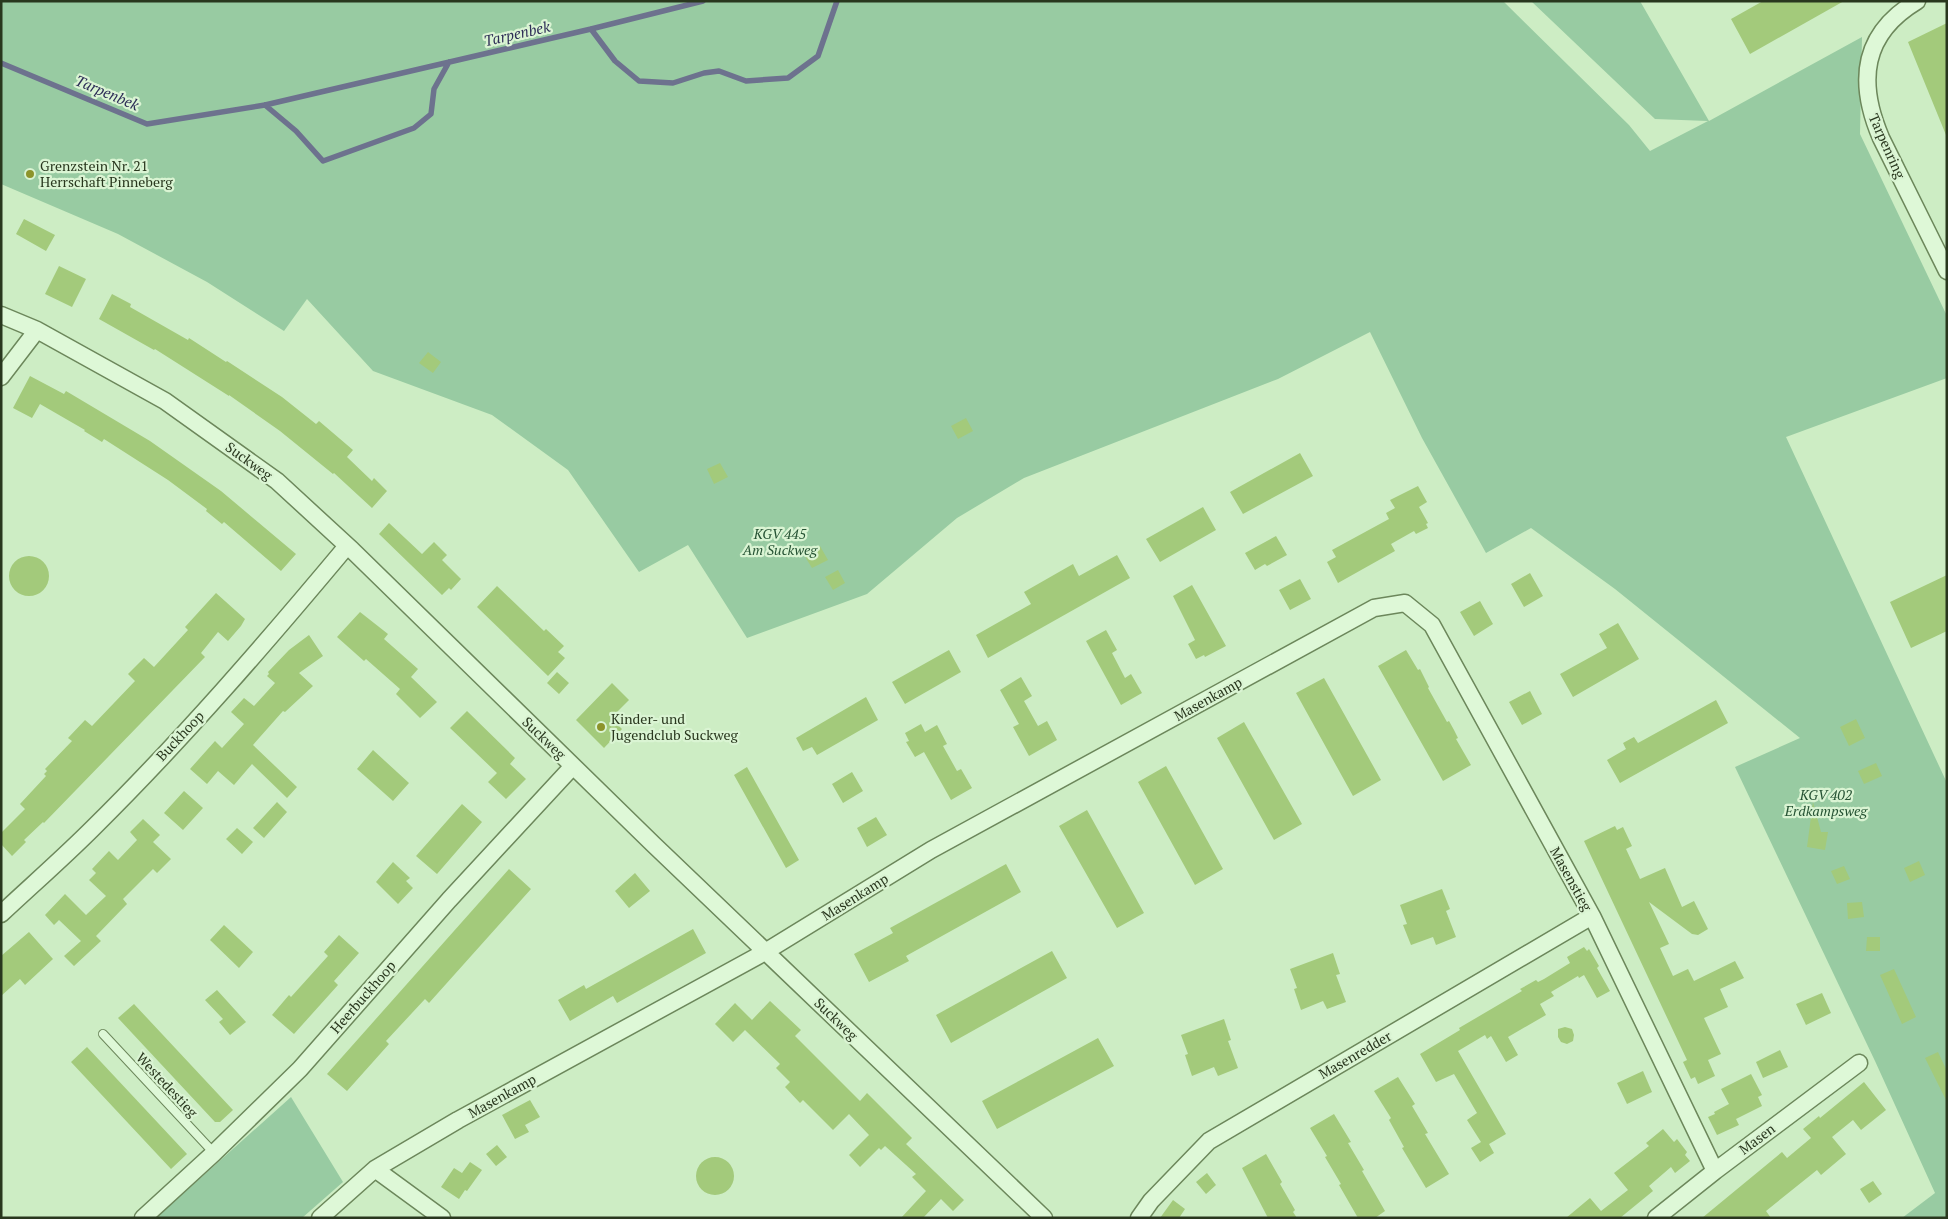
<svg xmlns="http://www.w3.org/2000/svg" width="1948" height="1219" font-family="'PT Serif',serif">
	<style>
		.green { fill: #98cba2 }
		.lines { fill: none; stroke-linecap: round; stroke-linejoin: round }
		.stream { stroke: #6d728e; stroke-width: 5.5 }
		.building { fill: #a3ca7b }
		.lane-casing { stroke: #6c875b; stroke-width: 10 }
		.street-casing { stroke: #6c875b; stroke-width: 19 }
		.lane { stroke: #def8d7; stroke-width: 8 }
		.street { stroke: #def8d7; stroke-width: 16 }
		.poi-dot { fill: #8d942c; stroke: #daf4d3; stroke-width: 2 }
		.labels { text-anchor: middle; stroke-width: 4.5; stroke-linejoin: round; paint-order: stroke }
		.street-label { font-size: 14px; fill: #29371e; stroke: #daf4d3 }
		.poi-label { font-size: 14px; fill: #29371e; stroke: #daf4d3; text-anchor: start }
		.park-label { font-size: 14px; font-style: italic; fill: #265334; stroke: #daf4d3 }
		.water-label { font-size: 15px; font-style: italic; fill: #2e2e57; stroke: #daf4d3 }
	</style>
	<rect width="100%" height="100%" fill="#cdedc4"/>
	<path class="green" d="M1 1H1503L1629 125 1650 151 1708 121 1655 119 1531 1H1640L1709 121 1862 37 1860 134 1947 316V378L1786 437 1947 783V1218H1902L1935 1193 1875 1061 1735 767 1800 738 1615 589 1531 528 1486 553 1422 438 1370 332 1278 379 1024 478 957 518 867 594 747 638 688 545 639 572 568 470 492 415 373 371 307 299 284 331 207 282 118 234 1 184Z
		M291 1097 343 1182 302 1218H156Z"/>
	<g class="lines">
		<path class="stream" d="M591 29 615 61 639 81 673 83 704 73 719 71 746 81 788 78 818 56 837 1
			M1 63 147 124 265 105 591 29 703 1
			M265 105 296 131 323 161 414 128 431 114 434 89 449 62"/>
	</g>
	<path class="building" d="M1763 1H1844L1750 54 1731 19Z
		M1947 23V135H1946L1908 42Z
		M24 219 55 235 46 251 16 234Z
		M59 266 86 279 72 307 45 294Z
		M112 294 131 304 130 307 188 340 189 338 226 362 227 361 282 397 316 424 319 421 353 450 347 457 372 481 374 478 387 491 372 508 334 473 333 474 280 431 229 395V396L155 349 154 350 99 319Z
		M428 352 441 362 433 373 419 363Z
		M30 376 64 394 66 391 150 441 221 491 296 554 281 571 224 522 222 524 206 511 207 509 168 480 104 439 102 442 84 431 85 430 40 404 32 418 13 408Z
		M966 418 973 431 958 439 951 426Z
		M1300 453 1313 476 1243 514 1230 492Z
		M720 463 728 477 714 484 707 469Z
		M1418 486 1427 502 1419 507 1428 523 1426 524 1428 528 1416 534 1414 531 1391 544 1395 551 1338 583 1327 562 1336 557 1332 550 1389 519 1386 513 1395 508 1390 500Z
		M1203 507 1216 530 1160 562 1146 539Z
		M389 523 422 554 434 542 447 555 442 560 461 579 451 590 449 588 442 595 379 534Z
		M1276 536 1287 555 1267 566 1265 564 1255 570 1245 553Z
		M820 546 828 560 812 568 804 555Z
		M1117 555 1130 578 988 658 976 635 1031 604 1024 592 1073 564 1079 576Z
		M9 576a20 20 0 1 1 40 0a20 20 0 1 1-40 0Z
		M838 570 845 583 833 590 825 577Z
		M1530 573 1543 596 1524 607 1511 584Z
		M1947 575V631L1911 648 1890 602Z
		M1300 579 1311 599 1290 610 1279 590Z
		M1192 585 1226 646 1205 657 1204 655 1196 659 1188 644 1195 640 1173 596Z
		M497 586 544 631 546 629 564 646 558 652 565 658 548 676 477 607Z
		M216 593 245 619 241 626 228 641 218 632 201 653 205 657 44 823 43 822 24 840 26 842 12 856 1 844V833L25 809 20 804 46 776 44 774 47 771 45 769 72 741 68 738 85 720 92 726 135 681 128 674 144 658 154 667 188 630 185 627Z
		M1480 601 1493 624 1474 636 1460 612Z
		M360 612 388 634 384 639 418 669 411 677 437 702 420 718 396 694 400 689 366 659 364 661 337 637Z
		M1618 623 1639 659 1573 697 1560 674 1607 648 1599 634Z
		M1106 630 1117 650 1112 653 1125 678 1131 674 1142 693 1121 705 1086 641Z
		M309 635 323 656 299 673 313 686 285 712 283 711 253 745 297 787 287 798 252 764 234 785 218 771 207 784 190 769 215 741 222 748 244 724 231 712 244 698 254 706 275 683 267 676 269 674 268 672 289 650Z
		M949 650 961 672 905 704 892 682Z
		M1406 650 1418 670 1420 669 1429 687 1428 688 1447 722 1449 721 1454 730 1458 738 1456 739 1471 765 1443 781 1378 666Z
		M557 672 569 683 559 694 547 683Z
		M1021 677 1032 696 1024 701 1038 726 1047 721 1057 740 1029 756 1013 727 1019 724 1000 690Z
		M1324 678 1381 780 1353 796 1296 693Z
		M612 683 629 700 611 718 622 729 604 748 576 720Z
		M1530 691 1542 714 1522 725 1509 702Z
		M866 697 878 720 817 755 812 747 803 751 796 738Z
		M1716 700 1728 723 1620 783 1607 760 1626 749 1623 743 1634 737 1638 743Z
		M467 711 515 758 510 764 526 779 506 799 488 782 497 773 450 728Z
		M1856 719 1865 738 1849 746 1840 727Z
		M1244 722 1302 824 1274 840 1217 738Z
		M921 724 925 732 937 725 947 744 943 746 957 771 961 769 972 788 951 800 924 752 915 757 906 742 909 741 905 733Z
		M373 750 409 783 393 801 357 769Z
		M1876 763 1882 776 1864 784 1858 771Z
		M1166 766 1223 869 1195 885 1138 782Z
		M747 767 799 860 786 868 734 775Z
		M852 772 863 791 843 803 832 784Z
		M184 791 203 808 183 830 164 813Z
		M277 802 287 812 264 838 253 828Z
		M1813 802 1821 832H1828L1825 850 1807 847Z
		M462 804 482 822 437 874 416 856Z
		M1087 810 1144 913 1117 928 1059 826Z
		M876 817 887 835 867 847 857 828Z
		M143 819 160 835 153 842 171 859 157 873 153 869 123 899 127 904 96 936 101 941 74 966 64 956 81 941 59 920 54 925 45 915 65 894 86 915 106 896 89 880 96 873 92 869 109 851 118 860 137 840 130 832Z
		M1615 826 1617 830 1623 827 1632 846 1626 849 1640 879 1665 868 1682 907 1694 901 1708 929 1698 935 1692 934 1649 902 1669 944 1660 948 1673 976 1688 969 1694 981 1735 961 1744 978 1720 989 1728 1007 1704 1018 1721 1054 1708 1060 1715 1076 1698 1084 1695 1077 1691 1079 1683 1062 1687 1060 1584 841Z
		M237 828 253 842 242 854 226 839Z
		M1919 861 1925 875 1910 882 1904 868Z
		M393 862 410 878 406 881 413 888 398 904 376 882Z
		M1006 864 1021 892 906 956 909 961 869 982 854 954 893 933 890 928Z
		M1844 866 1850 879 1837 884 1831 871Z
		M509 869 531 889 429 1003 425 999 386 1041 389 1044 347 1091 327 1074Z
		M635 873 650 891 629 908 615 891Z
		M1442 889 1450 909 1446 911 1456 937 1436 945 1433 937 1411 945 1403 925 1407 924 1400 905Z
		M1862 902 1864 917 1848 919 1847 903Z
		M224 925 253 952 239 968 210 940Z
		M693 929 706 953 617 1003 613 996 570 1021 558 1000 584 985 586 989Z
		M29 932 53 959 25 985 20 979 1 996V956Z
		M339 935 359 953 334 981 338 985 294 1034 272 1015 289 995 291 997 328 956 324 952Z
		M1867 937H1880V951H1866Z
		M1584 947 1587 951 1589 949 1599 966 1597 968 1610 991 1597 998 1584 975 1579 978 1578 976 1551 992 1554 996 1540 1004 1546 1015 1508 1037 1518 1055 1506 1062 1491 1036 1487 1039 1485 1035 1458 1051 1506 1134 1489 1144 1494 1153 1480 1162 1471 1148 1481 1142 1467 1120 1477 1113 1454 1074 1436 1082 1420 1054 1460 1030 1459 1028 1522 991 1520 989 1536 980 1538 982 1544 979 1570 963 1567 957Z
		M1052 951 1067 978 951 1043 936 1015Z
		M1333 953 1340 974 1336 975 1346 1002 1327 1009 1323 1001 1301 1010 1294 989 1297 988 1290 969Z
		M1894 969 1916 1017 1902 1024 1880 975Z
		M217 990 246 1022 230 1035 219 1022 223 1019 205 1000Z
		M1822 993 1831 1013 1806 1025 1796 1004Z
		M770 1001 801 1030 795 1036 860 1101 867 1093 912 1138 906 1144 964 1200 953 1211 941 1199 923 1218H901L926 1191 912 1177 916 1174 885 1146 881 1150 879 1148 860 1167 849 1155 869 1135 849 1114 833 1130 803 1100 800 1103 785 1087 790 1082 776 1068 780 1064 745 1030 733 1042 715 1024 735 1003 752 1020Z
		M134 1004 233 1110 220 1122H215L118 1018Z
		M1224 1019 1231 1040 1228 1041 1238 1068 1218 1076 1214 1067 1192 1076 1185 1055 1188 1054 1181 1035Z
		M1565 1027 1572 1029 1574 1035 1573 1041 1567 1044 1561 1042 1558 1037V1029Z
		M1098 1038 1114 1066 997 1129 982 1101Z
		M87 1047 187 1154 171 1169 71 1062Z
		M1780 1050 1788 1067 1763 1078 1756 1062Z
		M1938 1052 1947 1071V1102L1925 1058Z
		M1643 1071 1652 1092 1627 1104 1617 1083Z
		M1751 1074 1762 1095 1758 1097 1762 1106 1736 1119 1739 1125 1717 1135 1708 1117 1715 1114 1714 1112 1729 1104 1721 1089Z
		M1398 1077 1415 1104 1412 1106 1428 1133 1425 1134 1449 1174 1426 1188 1402 1148 1404 1147 1389 1120 1391 1118 1374 1091Z
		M1864 1082 1886 1110 1861 1130 1853 1120 1832 1137 1846 1154 1821 1175 1817 1170 1766 1211 1771 1218H1702L1782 1152 1787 1158 1811 1138 1803 1129 1819 1116 1820 1118Z
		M530 1100 540 1117 525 1125 529 1132 515 1139 502 1115Z
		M1334 1114 1351 1142 1348 1143 1364 1170 1362 1171 1385 1211 1375 1218H1358L1339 1185 1341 1184 1325 1157 1327 1156 1310 1128Z
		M1663 1129 1674 1142 1677 1139 1687 1152 1685 1155 1690 1161 1675 1173 1671 1167 1649 1186 1653 1191 1620 1218H1566L1590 1198 1601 1211 1628 1190 1614 1173 1649 1146 1646 1143Z
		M497 1145 507 1157 496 1166 486 1154Z
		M1266 1154 1282 1182 1280 1184 1295 1210 1293 1212 1297 1218H1268L1242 1168Z
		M696 1176a19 19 0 1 1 38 0a19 19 0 1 1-38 0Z
		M470 1162 482 1170 467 1191 465 1190 459 1199 441 1187 454 1168 462 1173Z
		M1207 1173 1216 1185 1206 1194 1196 1182Z
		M1873 1181 1882 1194 1869 1203 1860 1189Z
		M1173 1200 1185 1209 1179 1218H1160Z"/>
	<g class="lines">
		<defs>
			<path id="lane" d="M103 1034 214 1153"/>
			<path id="street" d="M1917 1C1862 34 1857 82 1881 138L1947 271
				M1 315 37 330 165 401 277 481 352 550 653 844 1044 1218
				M1 377 37 330
				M1 914C32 885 63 858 93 828 183 739 266 643 347 546
				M375 1169 442 1218
				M143 1218 214 1153 300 1069 449 900 573 766
				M320 1218 375 1169 458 1120 765 952 931 850 1374 608 1405 603 1432 625 1592 916 1715 1171
				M1139 1218 1151 1201 1209 1141 1592 916
				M1656 1218 1715 1171 1859 1063"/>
		</defs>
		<use href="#lane" class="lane-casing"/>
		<use href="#street" class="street-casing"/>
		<use href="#lane" class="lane"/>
		<use href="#street" class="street"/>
	</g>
	<g class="poi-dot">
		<circle cx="30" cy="174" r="5"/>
		<circle cx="601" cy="727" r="5"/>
	</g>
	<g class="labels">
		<g class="street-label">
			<text transform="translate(1887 146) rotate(66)" y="5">Tarpenring</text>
			<text transform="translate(249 461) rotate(36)" y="5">Suckweg</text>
			<text transform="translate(1208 699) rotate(-29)" y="5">Masenkamp</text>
			<text transform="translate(180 736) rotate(-47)" y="5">Buckhoop</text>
			<text transform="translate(544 738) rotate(44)" y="5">Suckweg</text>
			<text transform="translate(1571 879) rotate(61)" y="5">Masenstieg</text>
			<text transform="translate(855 897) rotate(-32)" y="5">Masenkamp</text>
			<text transform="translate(363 997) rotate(-49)" y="5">Heerbuckhoop</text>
			<text transform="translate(836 1019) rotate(44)" y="5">Suckweg</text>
			<text transform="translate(1355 1055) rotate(-30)" y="5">Masenredder</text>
			<text transform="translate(167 1085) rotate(47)" y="5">Westedestieg</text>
			<text transform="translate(502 1096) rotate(-29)" y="5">Masenkamp</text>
			<text transform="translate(1757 1139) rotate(-37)" y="5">Masen</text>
		</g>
		<g class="poi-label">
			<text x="40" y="171">Grenzstein Nr. 21<tspan x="40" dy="16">Herrschaft Pinneberg</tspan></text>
			<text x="611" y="724">Kinder- und<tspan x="611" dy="16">Jugendclub Suckweg</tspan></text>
		</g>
		<g class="park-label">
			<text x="780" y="539">KGV 445<tspan x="780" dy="16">Am Suckweg</tspan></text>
			<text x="1826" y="800">KGV 402<tspan x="1826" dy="16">Erdkampsweg</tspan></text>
		</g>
		<g class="water-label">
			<text transform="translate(517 34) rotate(-13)" y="5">Tarpenbek</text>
			<text transform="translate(107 93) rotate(23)" y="5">Tarpenbek</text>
		</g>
	</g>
	<rect width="1948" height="1219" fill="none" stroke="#29371e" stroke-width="5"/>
</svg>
